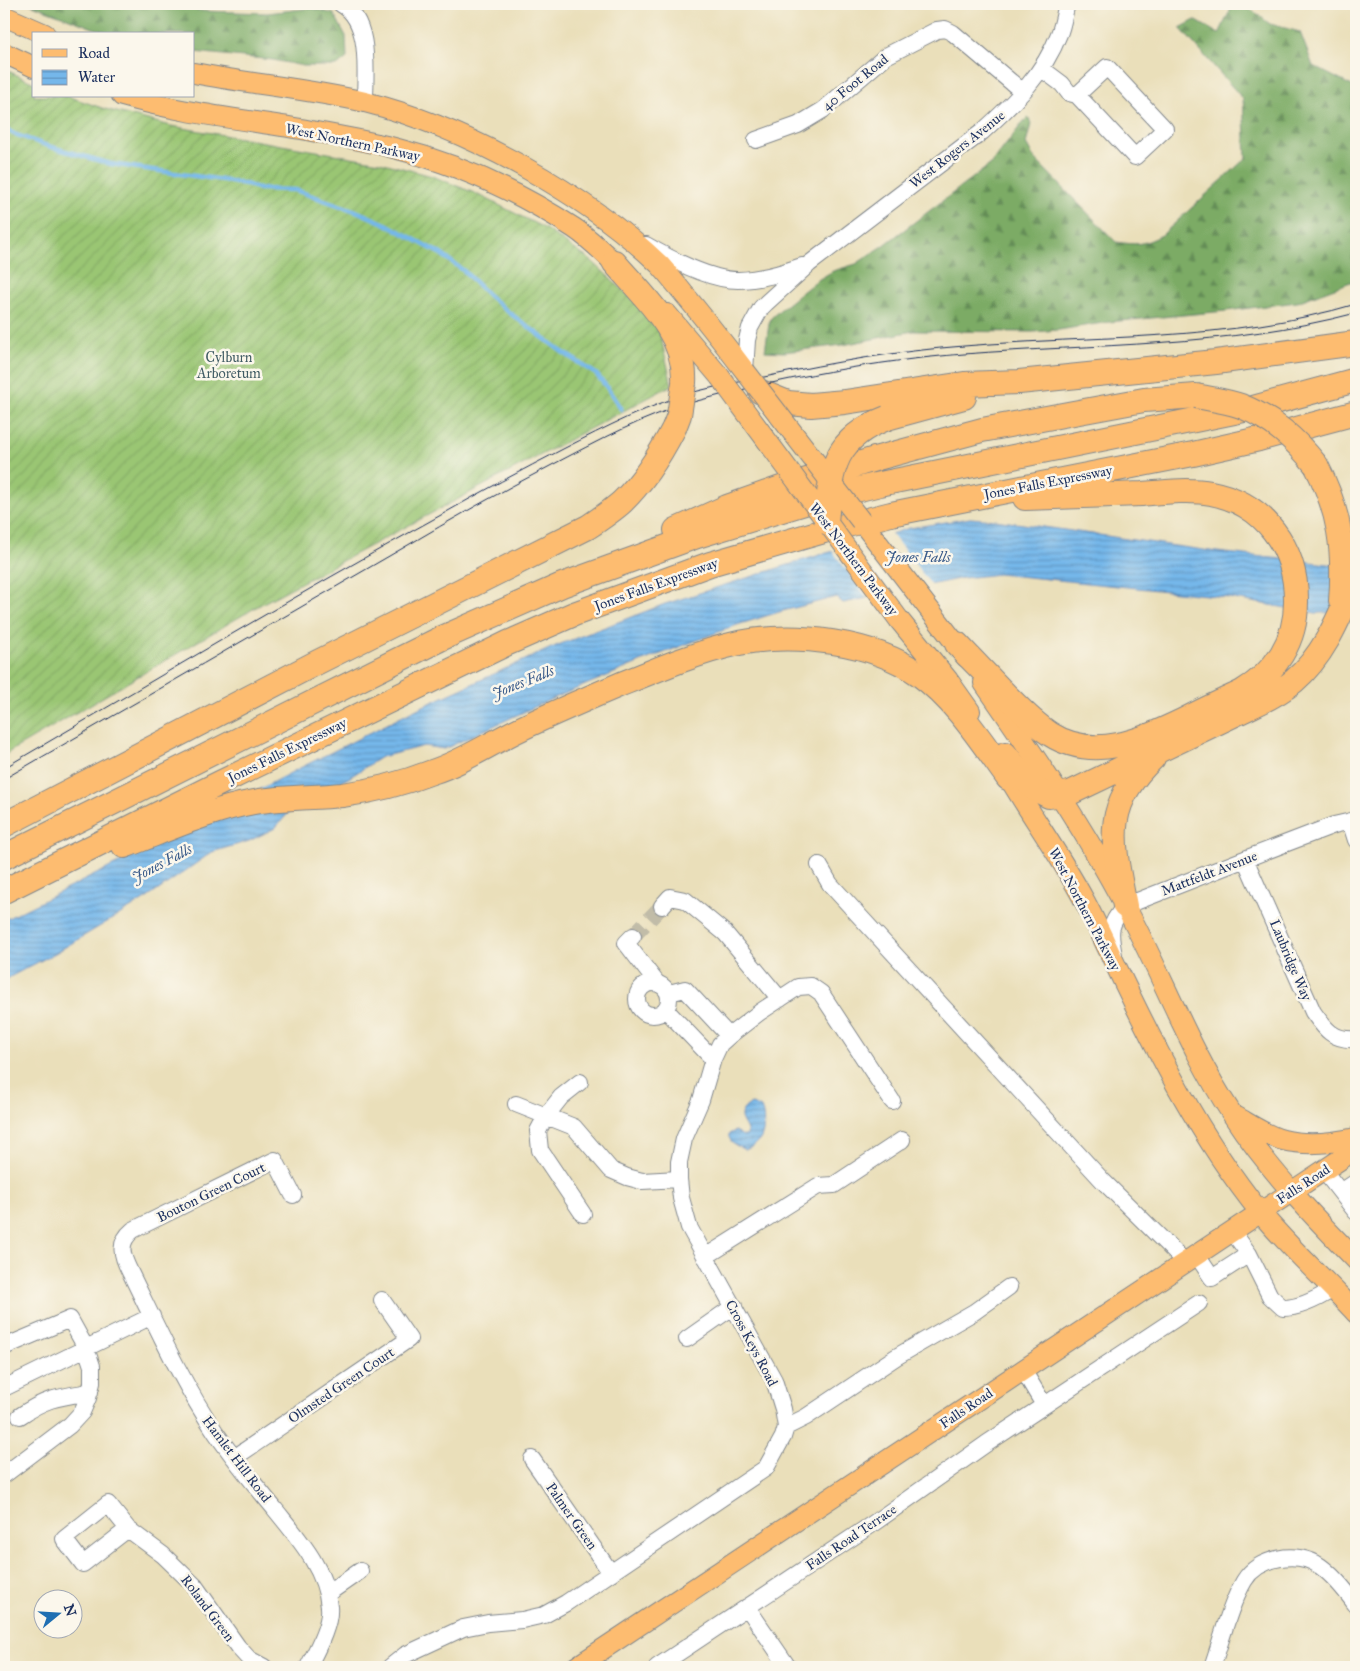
<svg xmlns="http://www.w3.org/2000/svg" width="1360" height="1671" font-family="'IM FELL Great Primer',serif">
	<style>
		.forest { fill: url(#forest-firs); stroke: #4b6d62 }
		.garden { fill: url(#garden-furrows); stroke: #5a7a68 }
		.water { fill: url(#water-rules); stroke: #4873a4 }
		.pier { fill: #eadfba }
		.lines { fill: none; stroke-linecap: round; stroke-linejoin: round }
		.stream { stroke: #75b7ea; stroke-width: 4.5 }
		.minor-tunnel { stroke: #c1bca8; stroke-width: 16; stroke-dasharray: 16 8; stroke-linecap: butt }
		.minor-casing { stroke: #82878c; stroke-width: 18 }
		.major-casing { stroke: #82878c; stroke-width: 22 }
		.highway-casing { stroke: #82878c; stroke-width: 26 }
		.minor { stroke: #fff; stroke-width: 16 }
		.major { stroke: #fdbc6f; stroke-width: 20 }
		.highway { stroke: #fdbc6f; stroke-width: 24 }
		.tram { stroke: #1b2f5e; stroke-width: 1 }
		.major-bridge-casing { stroke: #82878c; stroke-width: 22; stroke-linecap: butt }
		.highway-bridge-casing { stroke: #82878c; stroke-width: 26; stroke-linecap: butt }
		.major-bridge { stroke: #fdbc6f; stroke-width: 20 }
		.highway-bridge { stroke: #fdbc6f; stroke-width: 24 }
		.labels { text-anchor: middle; stroke-width: 5; stroke-linejoin: round; paint-order: stroke }
		.street-label { font-size: 14px; fill: #1b2f5e; stroke: #fbf7ec }
		.park-label { font-size: 14px; fill: #415c64; stroke: #fbf7ec }
		.water-label { font-size: 15px; font-style: italic; fill: #365888; stroke: #fbf7ec }
	</style>
	<defs>
		<pattern id="forest-firs" width="22" height="20" patternUnits="userSpaceOnUse" patternTransform="scale(1.25)"><rect width="22" height="20" fill="#7bab65"/><path d="M5 1l3.5 6h-7zM16 11l3.5 6h-7z" fill="#648c56"/></pattern>
		<pattern id="garden-furrows" width="10" height="10" patternUnits="userSpaceOnUse" patternTransform="scale(1.25)"><rect width="10" height="10" fill="#9ac673"/><path d="M-1 1l2-2M0 10L10 0M9 11l2-2" fill="none" stroke="#84aa66"/></pattern>
		<pattern id="water-rules" width="6" height="5" patternUnits="userSpaceOnUse" patternTransform="scale(1.25)"><rect width="6" height="5" fill="#75b7ea"/><path d="M0 2.5h6" fill="none" stroke="#5f95c1"/></pattern>
	</defs>
	<rect width="100%" height="100%" fill="#fbf7ec"/>
	<filter id="ink" filterUnits="userSpaceOnUse"><feTurbulence type="fractalNoise" baseFrequency=".02" numOctaves="2"/><feDisplacementMap in="SourceGraphic" scale="10" xChannelSelector="R" yChannelSelector="G"/><feConvolveMatrix kernelMatrix="1 2 1 2 8 2 1 2 1" color-interpolation-filters="sRGB"/></filter>
	<filter id="wash" filterUnits="userSpaceOnUse"><feTurbulence type="fractalNoise" baseFrequency=".0096" numOctaves="4" result="noise"/><feDisplacementMap in="SourceGraphic" scale="20" xChannelSelector="R" yChannelSelector="G"/><feGaussianBlur stdDeviation="1.12" result="paint"/><feColorMatrix in="noise" values="0 0 0 0 0 0 0 0 0 0 0 0 0 0 0 0 0 1.4 0 .05"/><feComposite in="paint" operator="in"/></filter>
	<g filter="url(#wash)">
		<rect width="100%" height="100%" fill="#eadfba"/>
		<path class="forest" d="M30 4H166L203 11 267 13 312 8 334 14 346 36 347 58 337 66H303L273 60 194 52V34H114L93 28Z
			M1233 4H1244L1270 24 1300 32 1313 66 1356 88V280L1297 302 1226 311 1109 322 1059 330 1033 332 913 331 843 345 784 352 765 351 769 324 771 318 781 309 816 281 833 271 856 264 883 246 991 164 1024 121 1029 118 1031 124 1026 144 1034 158 1116 242C1137 245 1143 245 1162 235L1246 158 1243 99 1180 28 1195 20 1219 34Z"/>
		<path class="garden" d="M4 69 34 83V96H67L105 109 171 126 380 162 432 176 477 194 544 228 593 262 645 311 659 330 672 385 265 602 4 755Z"/>
		<path class="water" d="M970 518 995 520 1217 552 1356 567V612L1316 613 1217 596 998 574 963 578 843 603 836 597 779 612 737 625 650 658 547 701 444 749 424 746 381 757 350 777 292 809 275 828 249 841 212 852 147 898 57 952 4 980V920L145 850 296 770 419 708 558 645 665 604 810 558 910 528Z
			M752 1104 761 1108C765 1116 765 1134 759 1141 756 1145 750 1148 745 1150L732 1143 729 1137V1134L735 1131 743 1136H747C750 1124 732 1119 747 1106Z"/>
		<path class="pier" d="M890 532 933 587 869 600 831 549Z"/>
		<g class="lines">
			<path class="stream" d="M4 128 14 134 48 146 111 164 223 180 246 184 259 189 295 190 356 211 386 224 441 254 464 271 488 295 507 311 561 351 596 374 606 386 621 409"/>
		</g>
	</g>
	<g filter="url(#ink)">
		<g class="lines">
			<path class="minor-tunnel" d="M633 936 662 906"/>
			<defs>
				<path id="minor" d="M341 4C372 21 365 73 365 102
					M1042 69 1062 84 1069 93 1077 95 1135 157 1165 129 1107 67 1077 95
					M756 140 798 125 823 110 886 56 937 30 945 29 953 33 1023 92
					M646 245C670 259 711 280 738 280 760 280 782 273 802 266
					M745 371 747 340 750 328 761 308 766 303 809 264 982 132C1013 104 1044 74 1059 34 1063 25 1064 14 1067 4
					M1350 821 1356 840
					M1245 859 1313 1012C1325 1029 1333 1041 1356 1039
					M819 865 830 884 1103 1181 1185 1262
					M662 906 670 897 685 900 725 933 780 999
					M633 936 626 943 656 982
					M1114 955C1109 931 1109 924 1125 906L1245 859 1334 825 1356 820
					M637 999a16 16 0 1 1 32 0a16 16 0 1 1-32 0Z
					M669 993 685 989 729 1036
					M666 1010 713 1059
					M580 1082 561 1097 546 1116 538 1131 540 1150 583 1214
					M516 1104 574 1127 611 1170 627 1177 642 1181 679 1179
					M1324 1171 1356 1212
					M1341 1192 1356 1182
					M293 1195 275 1160 133 1230C117 1243 122 1256 130 1272 157 1327 182 1383 216 1433 234 1459 254 1484 274 1508 297 1537 326 1568 329 1607 331 1625 316 1651 308 1667
					M1232 1231 1249 1254
					M1196 1254 1212 1278 1249 1254 1270 1296 1283 1308C1301 1308 1319 1298 1333 1289
					M705 1257 818 1186 834 1185 902 1140
					M687 1339 734 1306
					M4 1347 70 1319 86 1348 92 1366V1383L88 1398 82 1412 70 1425 4 1475
					M1023 1370 1044 1405
					M4 1388 152 1316
					M20 1416C46 1398 59 1397 90 1392
					M786 1427 806 1417 896 1357 974 1312 1009 1287
					M234 1458 409 1339 382 1300
					M532 1459 611 1573
					M128 1529 83 1564 64 1539 108 1504 128 1529 163 1555 195 1586 238 1647 249 1659 264 1667
					M327 1594 360 1571
					M747 1607 788 1667
					M390 1667 405 1655 463 1628 488 1623 522 1620 544 1615 566 1603 766 1468 783 1437 786 1427 783 1409 774 1380 689 1227 681 1198 679 1179V1162L684 1139 701 1100 713 1059 720 1044 729 1036 760 1012 798 987 811 986 821 993 892 1101
					M657 1667 871 1525 986 1444 1199 1303
					M1212 1667C1222 1639 1229 1607 1244 1581 1258 1557 1297 1550 1320 1566 1334 1576 1346 1591 1356 1605"/>
				<path id="major" d="M4 16 45 34
					M4 53 34 67
					M194 73C251 84 308 89 365 102 465 127 585 193 660 265 668 274 676 284 684 294 705 319 725 345 745 371
					M122 96C181 113 241 119 301 129 332 135 364 140 394 148 458 164 519 192 574 228 592 240 609 258 625 273
					M667 314 720 377
					M861 521 966 657
					M900 621 948 680 970 711
					M984 683C1034 755 1084 828 1125 906 1162 974 1189 1049 1232 1114 1267 1168 1311 1214 1356 1260
					M1001 764C1027 810 1059 853 1084 900 1096 922 1106 945 1117 968 1157 1052 1201 1139 1260 1212 1289 1248 1325 1279 1356 1313
					M1237 1117C1251 1125 1267 1136 1283 1140 1307 1146 1332 1143 1356 1138
					M576 1667 1356 1149"/>
				<path id="highway" d="M614 262C643 296 687 334 684 383
					M761 392 788 403 811 405 845 402 964 384 1019 382 1216 362 1356 343
					M887 418 964 397
					M1316 465C1340 512 1345 549 1341 601
					M676 530 727 507 778 489 878 458 982 430 1144 400 1196 396
					M957 644C973 661 989 677 1005 694 1019 708 1033 723 1050 734 1094 762 1142 740 1184 720 1203 710 1223 701 1242 692 1276 672 1296 641 1296 602 1297 548 1264 503 1211 493 1189 489 1164 492 1142 494 1103 495 1064 497 1025 498
					M1005 754 1033 788 1049 796 1070 793 1250 707C1265 700 1281 692 1294 681 1325 655 1340 615 1356 579
					M4 825 316 663 588 527C600 519 612 511 622 502 644 481 660 455 674 428
					M124 846C167 830 209 810 254 802 283 797 313 798 342 795 373 791 404 783 432 772 463 762 491 743 520 729 553 713 586 699 619 685 658 669 698 652 739 643 795 632 872 641 919 674 956 701 981 741 1008 778
					M4 857 440 639 562 585 697 536 811 501 880 484 1249 409 1356 380
					M4 891 220 783 508 643 574 614 710 564 824 531 891 514 1193 454 1259 439 1356 413
					M1125 906C1113 843 1101 807 1153 758"/>
			</defs>
			<use href="#minor" class="minor-casing"/>
			<use href="#major" class="major-casing"/>
			<use href="#highway" class="highway-casing"/>
			<use href="#minor" class="minor"/>
			<use href="#major" class="major"/>
			<use href="#highway" class="highway"/>
			<path class="tram" d="M4 768C149 683 294 596 441 515 481 492 522 470 563 449 606 427 650 404 698 391 721 385 745 381 769 376 834 362 898 351 964 346 1095 335 1229 342 1356 304
				M4 779C137 702 270 625 403 548 452 519 500 492 550 466 598 441 645 415 697 401 784 378 874 361 964 354 1095 344 1228 347 1356 313"/>
			<defs>
				<path id="major-bridge" d="M745 371 861 521
					M720 377 900 621"/>
				<path id="highway-bridge" d="M1196 396C1211 399 1227 401 1241 406 1273 419 1295 439 1316 465
					M674 428 679 415 684 383
					M826 522C831 470 832 439 887 418"/>
			</defs>
			<use href="#major-bridge" class="major-bridge-casing"/>
			<use href="#highway-bridge" class="highway-bridge-casing"/>
			<use href="#major-bridge" class="major-bridge"/>
			<use href="#highway-bridge" class="highway-bridge"/>
		</g>
	</g>
	<g class="labels">
		<g class="street-label">
			<text transform="translate(855 82) rotate(-39)" y="5">40 Foot Road</text>
			<text transform="translate(353 142) rotate(12)" y="5">West Northern Parkway</text>
			<text transform="translate(957 149) rotate(-38)" y="5">West Rogers Avenue</text>
			<text transform="translate(1048 482) rotate(-11)" y="5">Jones Falls Expressway</text>
			<text transform="translate(854 559) rotate(53)" y="5">West Northern Parkway</text>
			<text transform="translate(656 584) rotate(-20)" y="5">Jones Falls Expressway</text>
			<text transform="translate(287 750) rotate(-26)" y="5">Jones Falls Expressway</text>
			<text transform="translate(1209 873) rotate(-21)" y="5">Mattfeldt Avenue</text>
			<text transform="translate(1085 909) rotate(62)" y="5">West Northern Parkway</text>
			<text transform="translate(1291 960) rotate(67)" y="5">Laubridge Way</text>
			<text transform="translate(1303 1184) rotate(-33)" y="5">Falls Road</text>
			<text transform="translate(211 1192) rotate(-26)" y="5">Bouton Green Court</text>
			<text transform="translate(752 1343) rotate(62)" y="5">Cross Keys Road</text>
			<text transform="translate(341 1385) rotate(-34)" y="5">Olmsted Green Court</text>
			<text transform="translate(966 1408) rotate(-34)" y="5">Falls Road</text>
			<text transform="translate(237 1459) rotate(53)" y="5">Hamlet Hill Road</text>
			<text transform="translate(572 1516) rotate(55)" y="5">Palmer Green</text>
			<text transform="translate(851 1537) rotate(-34)" y="5">Falls Road Terrace</text>
			<text transform="translate(208 1608) rotate(53)" y="5">Roland Green</text>
		</g>
		<g class="park-label">
			<text x="229" y="362">Cylburn<tspan x="229" dy="16">Arboretum</tspan></text>
		</g>
		<g class="water-label">
			<text x="918" y="562">Jones Falls</text>
			<text transform="translate(523 682) rotate(-22)" y="5">Jones Falls</text>
			<text transform="translate(162 863) rotate(-28)" y="5">Jones Falls</text>
		</g>
	</g>
	<rect width="1360" height="1671" fill="none" stroke="#fbf7ec" stroke-width="20"/>
	<rect x="32" y="32" width="162" height="65" fill="#fbf7ec" stroke="#a1a7b3"/>
	<rect x="42" y="49" width="25" height="8" fill="#fdbc6f" stroke="#a1a7b3"/>
	<text x="78" y="58" font-size="15" fill="#1b2f5e">Road</text>
	<rect x="42" y="70" width="25" height="15" fill="url(#water-rules)" stroke="#a1a7b3"/>
	<text x="78" y="82" font-size="15" fill="#1b2f5e">Water</text>
	<g transform="translate(58 1614) rotate(72)"><circle r="24" fill="#fbf7ec" stroke="#a1a7b3"/>
	<path d="M0-4L9 19L0 12L-9 19Z" fill="#1f6fb2"/>
	<text y="-8" font-size="14" font-weight="bold" text-anchor="middle" fill="#1b2f5e">N</text>
	</g>
</svg>
